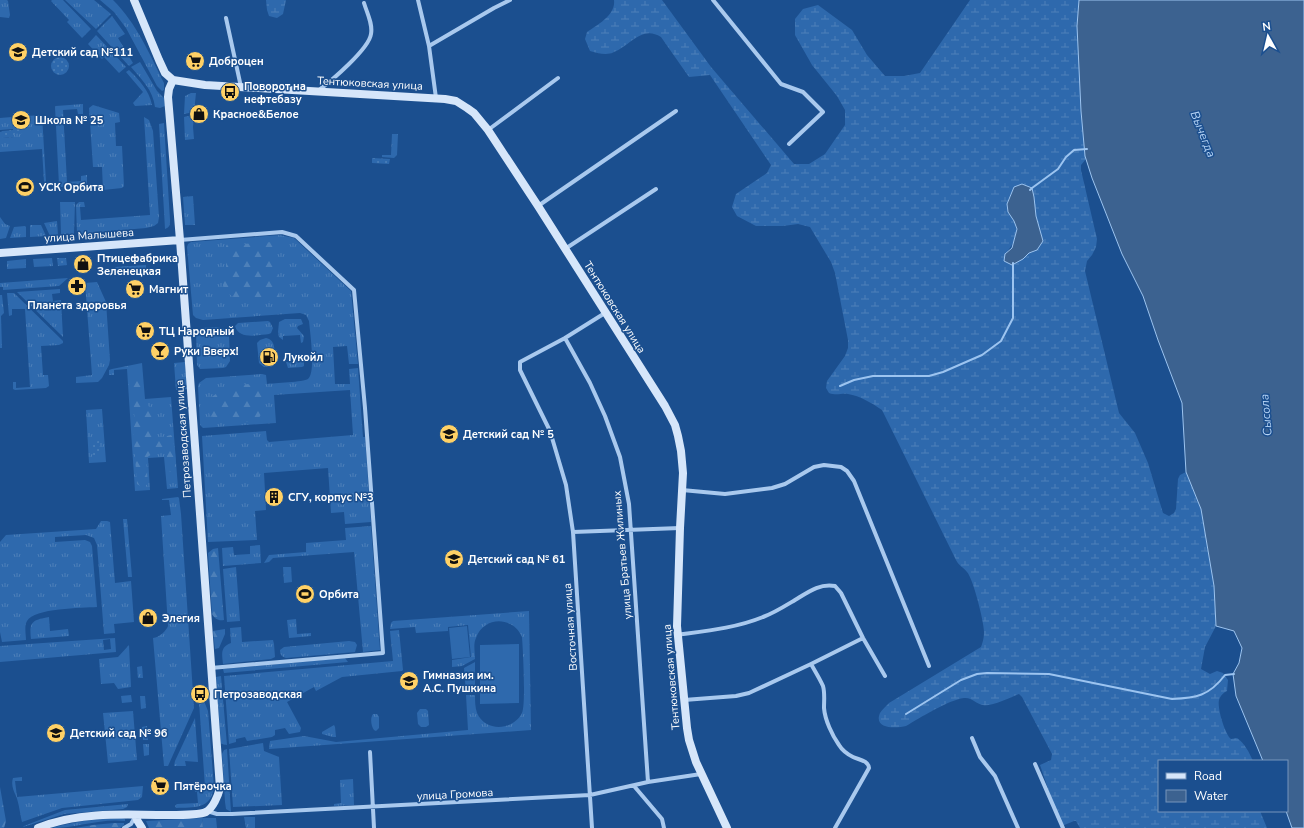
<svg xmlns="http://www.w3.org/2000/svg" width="1304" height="828" font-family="'Nunito Sans',sans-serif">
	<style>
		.grass { fill: url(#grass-tufts); fill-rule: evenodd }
		.forest { fill: url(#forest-firs) }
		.wetland { fill: url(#wetland-marsh); fill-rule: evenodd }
		.park { fill: url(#park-dots) }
		.garden { fill: #2e69ad }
		.water { fill: #3c6290; stroke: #9cc4f0 }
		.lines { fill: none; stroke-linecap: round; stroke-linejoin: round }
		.stream { stroke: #9cc4f0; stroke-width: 2 }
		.street { stroke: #a9c9ee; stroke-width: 4 }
		.secondary { stroke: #d6e6fa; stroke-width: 8 }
		.labels { text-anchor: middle; stroke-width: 3; stroke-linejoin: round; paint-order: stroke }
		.poi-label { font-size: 11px; font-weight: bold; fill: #fff; stroke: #1b4f8f; text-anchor: start }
		.street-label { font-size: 11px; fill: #fff; stroke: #1b4f8f }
		.water-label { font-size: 12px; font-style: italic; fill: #b5d3f5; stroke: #1b4f8f }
	</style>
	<defs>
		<pattern id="grass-tufts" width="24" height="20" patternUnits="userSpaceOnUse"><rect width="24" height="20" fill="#2e69ad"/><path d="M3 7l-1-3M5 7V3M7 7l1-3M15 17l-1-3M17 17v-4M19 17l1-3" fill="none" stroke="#4d80b9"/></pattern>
		<pattern id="forest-firs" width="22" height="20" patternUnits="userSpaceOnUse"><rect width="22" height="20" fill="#2e69ad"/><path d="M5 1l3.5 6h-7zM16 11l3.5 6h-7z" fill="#4d80b9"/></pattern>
		<pattern id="wetland-marsh" width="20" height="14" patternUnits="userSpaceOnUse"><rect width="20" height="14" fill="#2e69ad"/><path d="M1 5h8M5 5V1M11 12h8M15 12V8" fill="none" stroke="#4d80b9"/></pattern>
		<pattern id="park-dots" width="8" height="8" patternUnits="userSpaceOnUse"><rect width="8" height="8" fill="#2e69ad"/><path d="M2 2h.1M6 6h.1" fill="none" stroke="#4d80b9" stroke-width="1.8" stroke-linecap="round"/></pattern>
	</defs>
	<rect width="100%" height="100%" fill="#1b4f8f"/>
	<path class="grass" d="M0 0H7L8 1 10 15 9 18 0 17Z
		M52 0H63L91 29 82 38 67 22 69 20 51 1Z
		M65 0H94L111 14 96 29Z
		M100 0H113C137 24 149 53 164 83V90L162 91 157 86 126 28 114 12Z
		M112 16 125 34 118 38 133 63 129 66 97 31Z
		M96 35 126 67 119 73 104 57 102 59 88 44Z
		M140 62 157 91 164 98 165 106 160 108 155 107C153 90 142 80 131 67Z
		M129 70C139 80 149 90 152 105L135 106 133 103 143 92 126 72Z
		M191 93H196L194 112 184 114 185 96Z
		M83 104V114H78L77 109 63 110 67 182 81 181V176L87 175V185L61 187 59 185 55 107 56 106Z
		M93 105 119 113 120 122 115 123 116 146H122L124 186 122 188 103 190 102 167H93L89 108Z
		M42 115 46 182H44L42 149 0 152V132L3 131V138L14 137 13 134 23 126 13 127V117Z
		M194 115 193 127 194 139 185 140 184 117Z
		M12 117 13 129 0 130V118Z
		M144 117 149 120 153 131 159 217 158 223 154 226 146 228 77 234 76 205 79 202H84L85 207H80L81 220 150 215Z
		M164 123 170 220C170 225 170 227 165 229L159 124Z
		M392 134H398L397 155 394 158 382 157V155H391Z
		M193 196 195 225H185L183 197Z
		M60 202H75L74 234H61Z
		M0 217 5 224 10 226 6 238 0 239Z
		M57 221 58 235 50 236 44 223Z
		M30 225H41L46 236 30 237Z
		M25 226 26 227V237L10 238 14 227Z
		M280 235 294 238 351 291 358 364H349L347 346 333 347 335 384H350L349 369 358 368 363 437H365L371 522 345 524 344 512 331 513 328 468 264 473 266 510 255 511 257 540 208 542 202 436 266 431 267 440 269 442 353 435 350 390 274 395 276 423 203 428 200 425 198 386 199 383 206 378 262 374 266 375 267 384C274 383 304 382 308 379 316 373 310 332 309 321L306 315 300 313 203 320 196 318 193 315 187 247 188 244 191 242Z
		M52 258 53 266 34 267 33 259Z
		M26 259V268L7 269V261Z
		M146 265V269L115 271V267Z
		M68 278 59 286 3 290V287H0V283Z
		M97 282 106 302 110 360 109 365 102 378 98 382 76 383V377L92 375 85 283Z
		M60 289V293L52 294 53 301 61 300 63 337 17 292Z
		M7 293H14L63 341V343L59 345 41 346 43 375H48L49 386 46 388 15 390 13 389V382H16V388L30 387 25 309H12V315L9 316Z
		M0 295H2L4 313 1 316 2 348H0Z
		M285 319H301L303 324 298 326 297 328 304 336 303 342 301 343 300 335 283 336V340L279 337 278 332 279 322Z
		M268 321 270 322 273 328 271 333 269 334C258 335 239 340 235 326L238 323Z
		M217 327 224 329 229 336 230 361 226 367 223 368 200 369 197 365 196 331 201 328Z
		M266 338C277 340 274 353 275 362L271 367H264L259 363 257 343 260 340Z
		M302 360 304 362V366L302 367 288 368 286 362 301 361Z
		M185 362 187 389 176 390 174 363Z
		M142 363 145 399 171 397 178 488 167 489 164 457 148 458 150 490 135 491 127 369 114 370V375H109V370L112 369Z
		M102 409 106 462 89 463 86 410Z
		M178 497 179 498 181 514 194 708 168 766H164L153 638C160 637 166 631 168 626L161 516 171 515 169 500H162V499Z
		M123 519H127L132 577H128Z
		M101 521H107L110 522 115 583 131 581 134 622 114 624 115 633 104 634 97 545 94 538 86 535 55 537V542L85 540 90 542 92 546 97 607C82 608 34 608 27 621 24 626 26 635 26 640L2 642 0 632V542L6 535 96 529Z
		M371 526 380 650 363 652 354 552 273 558 269 562 264 563 269 555 306 552V543L346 540 345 528Z
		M260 545 261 563 223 566 222 548 233 547 234 555 250 554V546Z
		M236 567 240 621 227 622 223 569Z
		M283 567H291L292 582 284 583Z
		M529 611 531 730 269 749 270 741 304 736 336 742 468 730 466 695H475C475 701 475 707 477 713 485 732 513 731 522 713 526 704 523 650 522 637 513 616 484 616 476 638 473 644 475 652 475 659L462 666 452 667V660L471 657 468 625 448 627V631L416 633 415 627 390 629 391 623 393 621Z
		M49 617 50 631 68 629 69 636 31 639C29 622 32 620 49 617Z
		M296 619 297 634 311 633V636L289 638 287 620Z
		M241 627 242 642 273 640 274 644 275 657 271 659 223 664C222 654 220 647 231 643L230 628Z
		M399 630 403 670 402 671 342 677 316 691 314 687 287 702 301 728 300 732 289 734 285 728 275 730V735L272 737 247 741 245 737 236 739V742L229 744 224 676 393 661 390 631Z
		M115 638 116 652 0 662V646ZM110 639 111 649 104 650 103 640Z
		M349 641 355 642 357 645 355 652 286 658C282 657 280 655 280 650L284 647Z
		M129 645 131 687 118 689 114 683 101 684 99 659 118 657Z
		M345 658 348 662 224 673 223 669Z
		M475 662V693H466L464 668Z
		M142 666 143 678H138L137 667Z
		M221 676 227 745 222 744 221 743 216 677Z
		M131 695 132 702 122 703 121 696Z
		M140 696H145L146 708 141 709Z
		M204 701 208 711 214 787C211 810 194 807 176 808L175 806 177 804 198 803 197 792H195V788L205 787 199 702Z
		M420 709H426L428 711 429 725 426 727H421L418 724 417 713Z
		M133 711 137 760 108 763 103 713Z
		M373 714H377L379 717V728L376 731 374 730C371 726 370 718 373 714Z
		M195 718 198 762 185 761 186 766H174L175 761Z
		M334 725 335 727 336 737H333L322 734V732Z
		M147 726 148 740H143L142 727Z
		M263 743 264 751 279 757 282 805 233 807 229 749Z
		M143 744H149V755L144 756Z
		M227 749 231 812 226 809 225 802 222 754 224 750Z
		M22 777V781H15L17 797 143 786 142 797 138 800 62 808 22 822C20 814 19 803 16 796 13 790 11 784 13 778Z
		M353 779 354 805 334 806V804L341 803 340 780Z
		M128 804 127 807 123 809 64 814 23 827 24 826 65 810Z
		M244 817H255V828H246Z
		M122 818 125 819V821C101 818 76 828 52 828 75 821 97 819 122 818Z
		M202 818H216L217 828H203Z"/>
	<path class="forest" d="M272 242 274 244 275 247 280 301 279 304 276 305 263 298H236L227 293 224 289 223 284 226 272V246L228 243 243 244Z
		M137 370 141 373 144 401 152 410 154 431 156 435 159 438 171 435 173 438C174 448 178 463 173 471L170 472 169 471 168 458 164 453 152 454 146 458 148 484 142 487 137 484 133 429 135 424 131 373 132 371Z
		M242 384 260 385 265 392 266 396 263 412 260 416 253 421 245 422 238 419 232 420 214 418 210 415 207 409 209 399 224 388Z
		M218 548 224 620C218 621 215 619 212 614L208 553 213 549Z
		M225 629V634L219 648 215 649 213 631Z
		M0 787 6 821 4 828H0Z
		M201 818H202L203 828H149L146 821Z
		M114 823H124V825L120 828H75L93 825Z"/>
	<path class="wetland" d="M266 0H286L283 14 277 18 269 16 267 10Z
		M614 0H662L711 67 794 164H809L825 154 845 125V110L837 96 812 65 795 35V19L803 9 818 5 852 30 867 55 885 76H904L920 73 970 0H1079L1077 26 1081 111 1086 159 1081 165V170L1097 239 1096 247 1092 255 1087 261 1085 271 1119 413 1135 433 1148 463 1163 513 1169 516 1174 513 1176 509 1178 479 1180 475 1186 472 1201 509 1214 586 1216 626 1205 647 1201 669 1210 674 1217 671 1223 673 1228 680 1227 691C1223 693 1221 695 1219 700 1217 708 1225 734 1231 739L1237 738C1245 744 1249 752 1253 761H1159V811H1260L1267 828H1080L1076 821H1074L1062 826 1060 824 1040 765 1051 760 1052 754 1022 697 1019 694C1011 697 991 707 983 705 976 704 972 697 964 698 948 700 920 718 906 726 897 728 873 730 880 713 882 710 886 706 889 703L981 647C983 641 984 638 984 632 984 622 973 578 967 572 963 567 959 566 956 560L882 410C872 403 860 396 848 394 841 393 837 396 829 393L826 388 827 381 845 356 848 348V340L835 273 831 262 810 227 798 224 783 226H756L737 216 732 207 736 194 767 173 771 165 710 75 689 77 661 37C642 25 631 45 614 52 607 56 597 53 590 51L585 39 587 32C597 25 616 15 614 0ZM1014 187 1034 197 1036 216 1043 241 1037 250 1029 253 1023 259 1005 254C1014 245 1020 231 1013 219 1010 215 1006 211 1007 205 1007 201 1012 192 1014 187Z"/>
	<path class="park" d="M51 66a9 9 0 1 1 18 0a9 9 0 1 1-18 0Z
		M23 126V133L14 134V137L3 138 2 131 13 130V127Z
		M372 158 390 159 389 164 372 163Z
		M57 258H66L67 265 58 266Z
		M99 441 100 456H93L92 442Z"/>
	<path class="garden" d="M467 626 470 657 452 659 449 628Z
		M519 644V703L480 704V645Z"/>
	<path class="water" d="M1079 0H1304V828H1292L1286 811 1287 761H1263L1236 696 1233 674 1239 663 1242 648 1234 631 1216 626 1214 586 1201 509 1186 472 1182 403 1158 340 1143 296 1122 254 1092 178 1085 156 1081 111 1077 26Z
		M1022 184 1032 188 1034 197 1036 216 1043 241 1037 250 1029 253 1023 259 1012 265 1004 261 1005 254 1012 248 1017 229 1014 221 1008 212 1007 204 1014 187Z"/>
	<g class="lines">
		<path class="stream" d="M1030 190 1032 188 1058 169 1066 157 1074 150 1087 149
			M840 386 854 380 873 376H929L943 372 982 355 1001 341 1013 318V263
			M906 714 961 680 977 674 987 673 1049 674 1172 699C1196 698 1209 696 1225 675L1234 674"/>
		<path class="street" d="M418 0 429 46 436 98
			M713 0 781 84 803 92 823 112 789 144
			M226 18 241 87
			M429 46 494 8 510 0
			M319 90C331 81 369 49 371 34 373 24 367 13 364 3
			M488 130 558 78
			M538 206 676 111
			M180 240 282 232 296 236 354 290 365 408 383 653 211 668
			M565 249 656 189
			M565 338 590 383 605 416 620 457 629 504 648 782
			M682 490 725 494 772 488 785 484 814 467 824 465 841 467 847 471 854 481 929 666
			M573 532 680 528
			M677 635C706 631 736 628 763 617 774 613 785 606 795 600 808 592 820 583 835 586L841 593 863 638 885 676
			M811 664C815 671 820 679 823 686 825 693 824 700 824 708 825 720 832 735 839 745 842 750 847 754 853 757 859 760 868 760 869 768L835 828
			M684 700 736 696 749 693 811 664 863 638
			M972 738 980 757 995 776 1018 828
			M370 752 374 828
			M1035 764 1063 828
			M634 786 662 819 664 828
			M207 811 217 814H232L590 795 648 782 701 774
			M124 828 131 824 135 817
			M592 828 573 532 566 485 550 431 520 370V362L565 338 605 313"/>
		<path class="secondary" d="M134 0 159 60 165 73 173 80
			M173 80 205 85 445 99 456 101 467 108 474 113 488 130 538 206 665 406 675 425 678 436 681 451 683 473 680 528 677 626 687 728 689 740 696 762 727 828
			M0 253 180 240
			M136 815 137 820 142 828
			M38 828C75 813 117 814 157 815 167 815 197 816 206 812 213 808 218 796 220 788L180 240 168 97 169 89 173 80"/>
	</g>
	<defs>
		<symbol id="school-disc" viewBox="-11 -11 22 22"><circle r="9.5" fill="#ffd166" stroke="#1b4f8f"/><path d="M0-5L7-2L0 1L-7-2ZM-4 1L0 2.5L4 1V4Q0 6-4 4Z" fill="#111"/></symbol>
		<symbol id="supermarket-disc" viewBox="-11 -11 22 22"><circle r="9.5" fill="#ffd166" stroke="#1b4f8f"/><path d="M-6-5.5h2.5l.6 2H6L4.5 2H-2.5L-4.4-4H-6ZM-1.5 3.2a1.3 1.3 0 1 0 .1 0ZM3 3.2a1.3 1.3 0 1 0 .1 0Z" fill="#111"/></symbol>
		<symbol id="bus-disc" viewBox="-11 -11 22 22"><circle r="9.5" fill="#ffd166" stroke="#1b4f8f"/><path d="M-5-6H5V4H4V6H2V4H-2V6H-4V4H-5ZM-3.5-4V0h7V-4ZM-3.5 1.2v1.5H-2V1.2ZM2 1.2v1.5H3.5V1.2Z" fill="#111"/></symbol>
		<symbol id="shop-disc" viewBox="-11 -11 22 22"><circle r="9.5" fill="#ffd166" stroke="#1b4f8f"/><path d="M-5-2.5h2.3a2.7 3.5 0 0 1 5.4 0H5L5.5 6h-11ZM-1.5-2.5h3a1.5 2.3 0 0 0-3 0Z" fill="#111"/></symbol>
		<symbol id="stadium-disc" viewBox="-11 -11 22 22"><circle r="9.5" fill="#ffd166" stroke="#1b4f8f"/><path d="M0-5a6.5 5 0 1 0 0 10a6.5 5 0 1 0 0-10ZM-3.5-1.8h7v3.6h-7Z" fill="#111"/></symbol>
		<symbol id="pharmacy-disc" viewBox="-11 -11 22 22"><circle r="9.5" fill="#ffd166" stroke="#1b4f8f"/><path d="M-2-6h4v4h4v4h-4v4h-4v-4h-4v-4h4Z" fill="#111"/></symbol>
		<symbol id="bar-disc" viewBox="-11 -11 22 22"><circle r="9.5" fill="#ffd166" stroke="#1b4f8f"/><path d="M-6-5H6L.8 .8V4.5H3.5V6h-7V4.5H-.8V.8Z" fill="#111"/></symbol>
		<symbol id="fuel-disc" viewBox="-11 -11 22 22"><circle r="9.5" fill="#ffd166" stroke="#1b4f8f"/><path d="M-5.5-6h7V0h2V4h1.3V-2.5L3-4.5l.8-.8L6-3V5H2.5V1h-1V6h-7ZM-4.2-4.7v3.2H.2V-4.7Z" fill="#111"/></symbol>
		<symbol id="building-disc" viewBox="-11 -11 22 22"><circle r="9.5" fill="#ffd166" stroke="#1b4f8f"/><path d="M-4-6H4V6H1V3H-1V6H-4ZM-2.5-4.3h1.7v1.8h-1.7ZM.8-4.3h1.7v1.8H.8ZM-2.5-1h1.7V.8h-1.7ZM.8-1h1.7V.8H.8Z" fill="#111"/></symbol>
	</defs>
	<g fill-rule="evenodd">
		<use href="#school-disc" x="7" y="41" width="22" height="22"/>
		<use href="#supermarket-disc" x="184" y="50" width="22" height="22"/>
		<use href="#bus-disc" x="219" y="81" width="22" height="22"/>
		<use href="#shop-disc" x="188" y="103" width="22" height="22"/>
		<use href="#school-disc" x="10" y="109" width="22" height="22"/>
		<use href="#stadium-disc" x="14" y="176" width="22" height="22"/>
		<use href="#shop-disc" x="72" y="253" width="22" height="22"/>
		<use href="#pharmacy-disc" x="66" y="275" width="22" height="22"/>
		<use href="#supermarket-disc" x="124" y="278" width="22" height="22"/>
		<use href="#supermarket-disc" x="134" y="320" width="22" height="22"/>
		<use href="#bar-disc" x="149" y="340" width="22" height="22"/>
		<use href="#fuel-disc" x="258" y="346" width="22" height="22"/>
		<use href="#school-disc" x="438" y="423" width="22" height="22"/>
		<use href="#building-disc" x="263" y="486" width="22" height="22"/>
		<use href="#school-disc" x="443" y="548" width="22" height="22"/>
		<use href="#stadium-disc" x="294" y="583" width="22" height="22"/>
		<use href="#shop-disc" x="137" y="607" width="22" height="22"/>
		<use href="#school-disc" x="398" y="670" width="22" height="22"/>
		<use href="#bus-disc" x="189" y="683" width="22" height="22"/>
		<use href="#school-disc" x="45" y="722" width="22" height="22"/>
		<use href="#supermarket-disc" x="149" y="775" width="22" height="22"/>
	</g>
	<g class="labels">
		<g class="poi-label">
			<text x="32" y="56">Детский сад №111</text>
			<text x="209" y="65">Доброцен</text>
			<text x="244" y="90">Поворот на<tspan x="244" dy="13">нефтебазу</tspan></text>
			<text x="213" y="118">Красное&amp;Белое</text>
			<text x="35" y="124">Школа № 25</text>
			<text x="39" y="191">УСК Орбита</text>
			<text x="97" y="262">Птицефабрика<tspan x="97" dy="13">Зеленецкая</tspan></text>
			<text x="149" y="293">Магнит</text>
			<text x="77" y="309" text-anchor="middle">Планета здоровья</text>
			<text x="159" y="335">ТЦ Народный</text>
			<text x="174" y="355">Руки Вверх!</text>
			<text x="283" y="361">Лукойл</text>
			<text x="463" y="438">Детский сад № 5</text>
			<text x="288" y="501">СГУ, корпус №3</text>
			<text x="468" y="563">Детский сад № 61</text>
			<text x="319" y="598">Орбита</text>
			<text x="162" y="622">Элегия</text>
			<text x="423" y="679">Гимназия им.<tspan x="423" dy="13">А.С. Пушкина</tspan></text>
			<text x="214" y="698">Петрозаводская</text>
			<text x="70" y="737">Детский сад № 96</text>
			<text x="174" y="790">Пятёрочка</text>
		</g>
		<g class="street-label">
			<text transform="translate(370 83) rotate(3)" y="4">Тентюковская улица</text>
			<text transform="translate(89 235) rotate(-4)" y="4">улица Малышева</text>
			<text transform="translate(615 307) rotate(58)" y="4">Тентюковская улица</text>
			<text transform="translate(183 439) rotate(-94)" y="4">Петрозаводская улица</text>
			<text transform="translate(622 555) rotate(-95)" y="4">улица Братьев Жилиных</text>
			<text transform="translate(570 627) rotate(-94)" y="4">Восточная улица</text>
			<text transform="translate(671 677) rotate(-95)" y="4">Тентюковская улица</text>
			<text transform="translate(455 794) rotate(-3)" y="4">улица Громова</text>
		</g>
		<g class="water-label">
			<text transform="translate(1203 134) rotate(68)" y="4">Вычегда</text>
			<text transform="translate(1266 415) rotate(-95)" y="4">Сысола</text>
		</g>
	</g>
	<rect x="1158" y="760" width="130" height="52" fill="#1b4f8f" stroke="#7695bc"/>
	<rect x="1166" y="773" width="20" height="6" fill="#d6e6fa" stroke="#7695bc"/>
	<text x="1194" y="780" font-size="12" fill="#ffffff">Road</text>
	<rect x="1166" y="790" width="20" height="12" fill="#3c6290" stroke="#7695bc"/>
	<text x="1194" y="800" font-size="12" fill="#ffffff">Water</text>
	<g transform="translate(1268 36) rotate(352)" stroke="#1b4f8f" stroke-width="3" paint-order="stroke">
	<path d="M0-3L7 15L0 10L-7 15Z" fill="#ffffff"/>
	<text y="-6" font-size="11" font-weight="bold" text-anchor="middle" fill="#ffffff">N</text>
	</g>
</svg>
